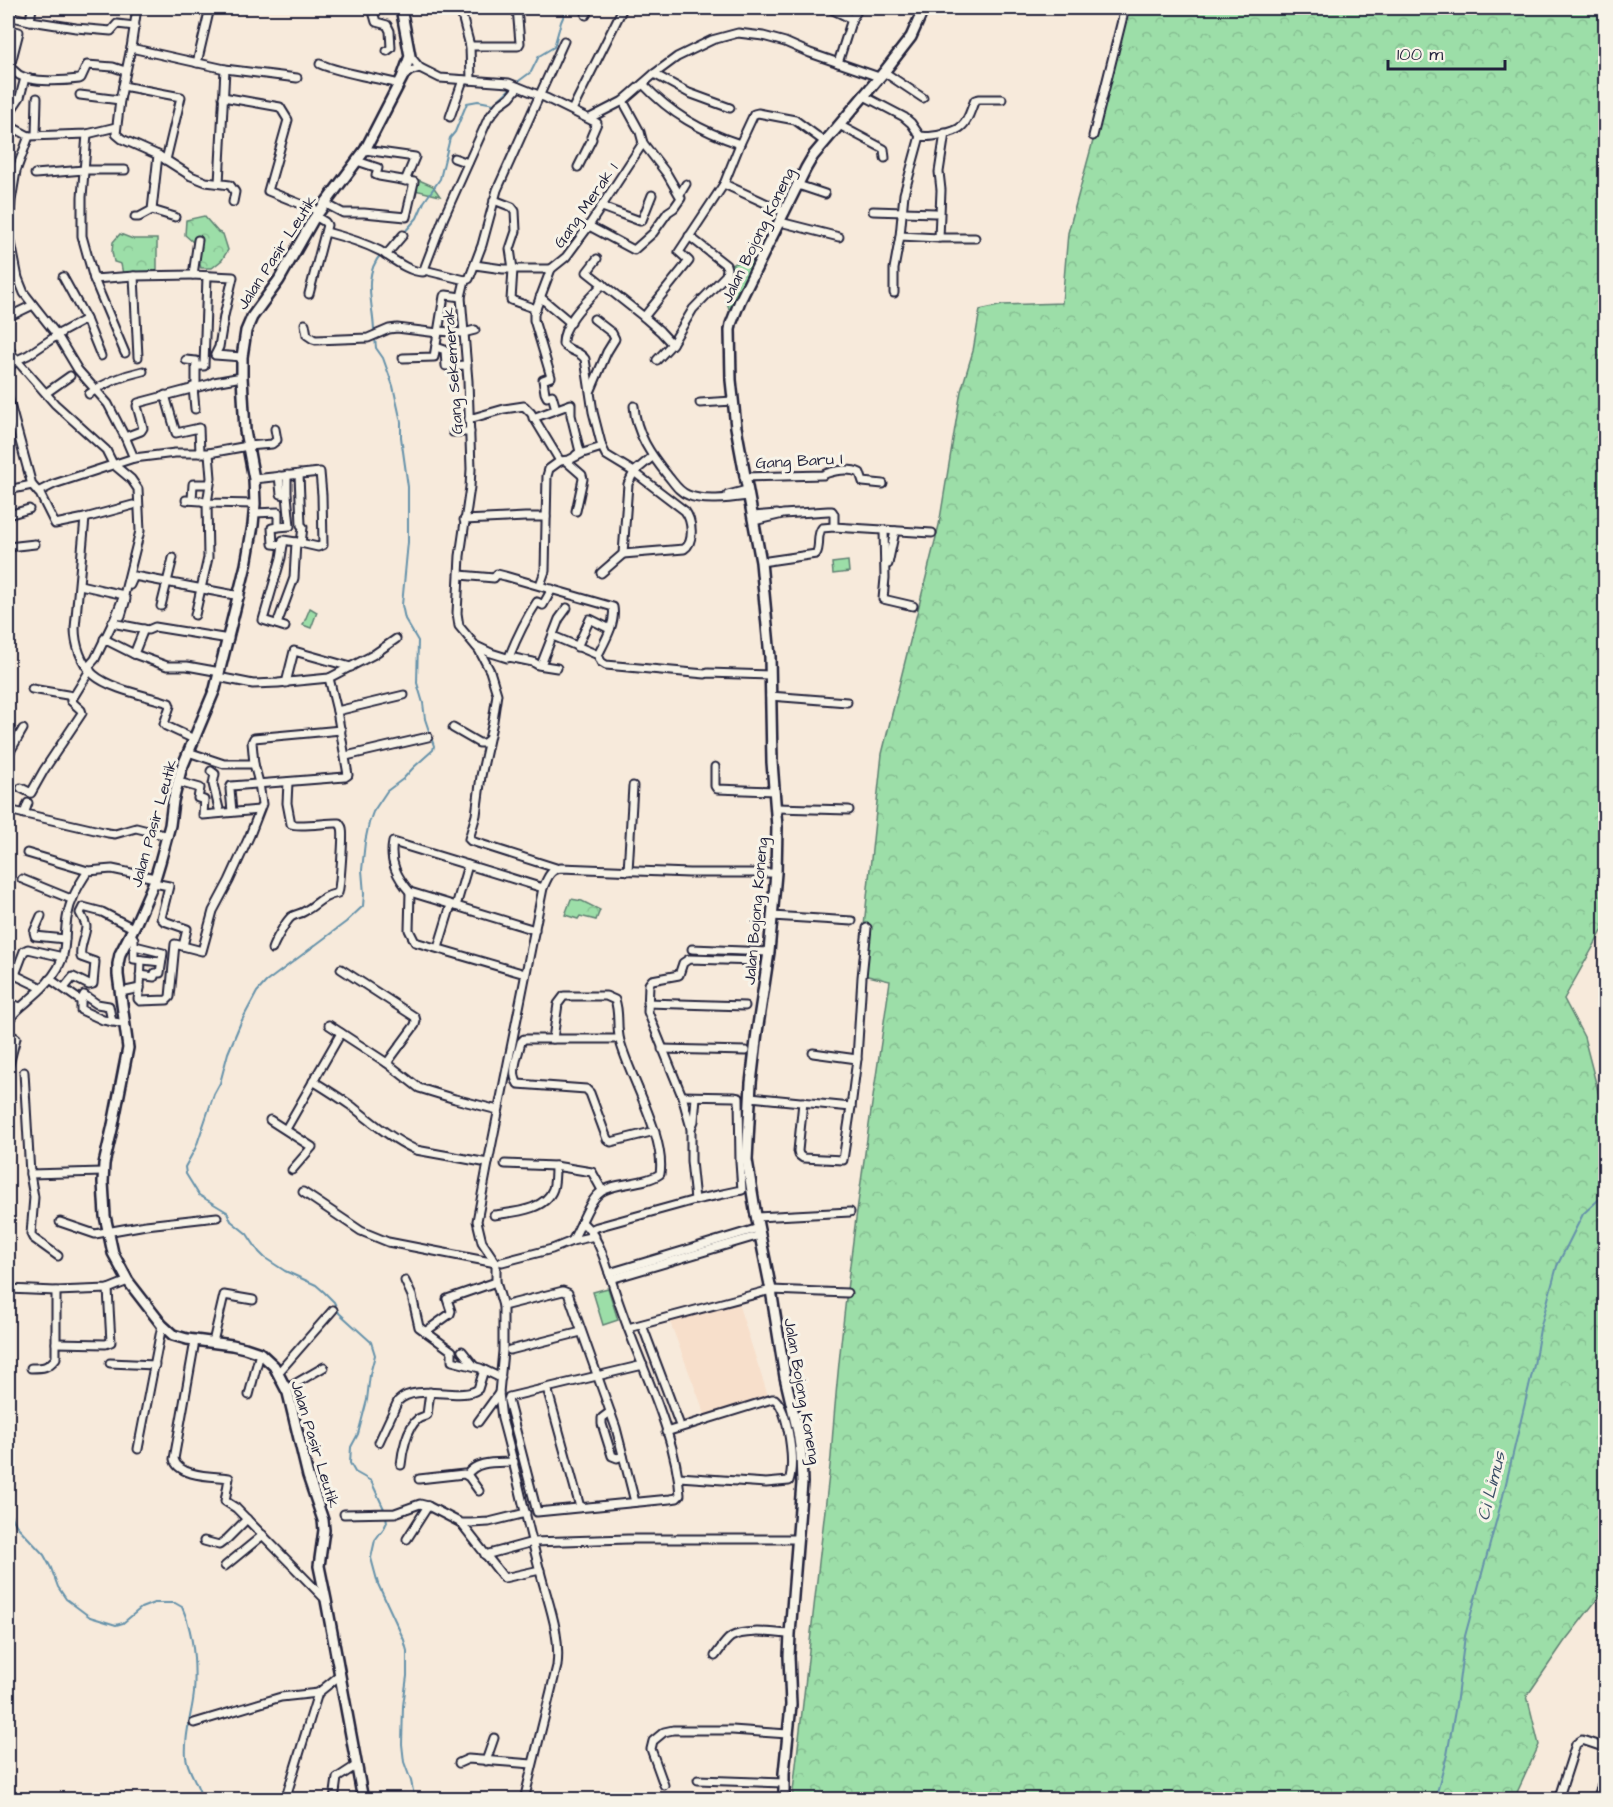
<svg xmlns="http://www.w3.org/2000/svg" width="1613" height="1807" font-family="'Architects Daughter',sans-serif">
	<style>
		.built { fill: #f7dfcb }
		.green { fill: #9cdea8; stroke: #5f8072; stroke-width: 1.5 }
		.forest { fill: url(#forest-crowns); stroke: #5f8072; stroke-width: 1.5 }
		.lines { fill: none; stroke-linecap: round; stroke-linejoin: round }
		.stream { stroke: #6692aa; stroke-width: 2 }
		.minor-casing { stroke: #22223b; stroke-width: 11 }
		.tertiary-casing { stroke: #22223b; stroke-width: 14 }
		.minor { stroke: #f7f3e8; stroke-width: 7 }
		.tertiary { stroke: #f7f3e8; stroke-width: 9 }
		.labels { text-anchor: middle; stroke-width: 6; stroke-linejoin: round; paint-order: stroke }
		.street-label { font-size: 16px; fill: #22223b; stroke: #f7f3e8 }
		.water-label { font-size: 18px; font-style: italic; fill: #3e5169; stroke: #f7f3e8 }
	</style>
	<defs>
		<pattern id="forest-crowns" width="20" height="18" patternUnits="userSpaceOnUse" patternTransform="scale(1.5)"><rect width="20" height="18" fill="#9cdea8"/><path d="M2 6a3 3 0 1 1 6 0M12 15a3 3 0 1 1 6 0" fill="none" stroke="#86be92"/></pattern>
	</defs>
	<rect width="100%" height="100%" fill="#f7eadb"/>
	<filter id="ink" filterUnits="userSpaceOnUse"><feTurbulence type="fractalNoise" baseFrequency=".0167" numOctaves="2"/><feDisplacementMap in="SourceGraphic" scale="12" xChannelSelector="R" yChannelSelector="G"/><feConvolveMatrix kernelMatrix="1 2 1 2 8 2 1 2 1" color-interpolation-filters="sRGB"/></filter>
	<g filter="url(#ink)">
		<polygon class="built" points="738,1303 768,1396 706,1417 670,1322"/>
		<g class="green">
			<path d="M742 261 757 262 731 315C723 293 725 287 730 265Z"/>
			<polygon points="848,561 849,572 833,574 832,563"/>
			<polygon points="310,608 317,612 311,628 303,625"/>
			<polygon points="608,1288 618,1320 603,1325 593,1292"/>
		</g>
		<g class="forest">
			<path d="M1129 8H1605L1606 924 1564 999 1584 1037 1605 1118 1606 1588 1564 1642 1527 1696 1539 1745 1514 1799 792 1800 831 1457C842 1297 867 1139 890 981L859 974 882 754 939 525 961 391 973 351 980 310 1003 305 1062 303 1068 233Z"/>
			<polygon points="419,180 433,186 440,196 415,190"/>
			<polygon points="204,216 218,232 223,234 228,250 222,260 212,268 201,268 198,257 201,249 185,235 186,220"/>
			<polygon points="120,234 133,239 157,239 157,274 123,274 121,264 114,262 112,252 113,242"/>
			<polygon points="571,899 582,901 600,910 596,920 580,916 578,919 565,915"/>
		</g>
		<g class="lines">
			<g class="stream">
				<polyline points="516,83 531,72 539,56 554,47 561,22 567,8"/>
				<polyline points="403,234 417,218 424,202 440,179 450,138 455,132 467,103 478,101 494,104 512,87"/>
				<path d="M374 332C374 306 361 277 381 254"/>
				<polyline points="375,338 376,348 383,358 393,386 401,422 401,437 408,487 408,542 402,605 405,619 418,641 417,683 423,703 425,719 434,746 433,750 414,767 403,779 387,791 373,812 369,823 365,842 362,870 364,894 363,906 346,922 266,982 257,992 241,1022 228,1053 220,1083 214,1094 196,1147 185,1167 186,1174 199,1195 227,1212 231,1221 247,1234 259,1252 265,1258 285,1271 316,1285 324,1292 334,1302 339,1313 371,1342 375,1355 370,1374 367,1400 358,1434 351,1447 350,1463 355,1472 371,1481 385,1511"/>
				<path d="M8 1508 16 1525 44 1555 51 1568 58 1587 66 1599 90 1617 116 1625 123 1623 141 1608 154 1603H175L182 1607C194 1634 196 1663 194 1693 192 1714 184 1734 186 1757 188 1772 199 1784 202 1800"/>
				<polyline points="386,1516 387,1522 384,1528 375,1540 371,1558 378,1584 404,1640 407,1651 407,1676 403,1706 402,1744 404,1762 411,1781 415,1800"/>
				<polyline points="1435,1800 1447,1755 1456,1705 1465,1636 1503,1496 1534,1365 1540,1329 1557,1266 1583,1214 1606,1193"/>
			</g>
			<g class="minor-casing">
				<g id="minor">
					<polyline points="137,8 131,48 120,100 116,134 122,139 158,155 191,176 206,182 230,185 235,192 233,202"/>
					<polyline points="372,8 376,22 387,25 390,31 391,48 387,51"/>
					<polyline points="460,8 470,46 471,80"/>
					<polyline points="829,8 852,19"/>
					<polyline points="586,15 590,8"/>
					<polyline points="8,16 30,21 32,8"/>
					<polyline points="31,21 76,28 111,31 117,24 135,26"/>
					<polyline points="8,29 19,32 10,67"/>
					<polyline points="470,46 518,46 520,43 517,8"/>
					<polyline points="131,48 225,69 219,183"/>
					<polyline points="410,56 420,68 440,78 509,83 546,98 597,123 591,137 592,139 578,167"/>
					<polyline points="197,63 209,12"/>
					<polyline points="838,63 852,19 859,8"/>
					<path d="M320 64C344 74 372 77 399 84"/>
					<path d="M8 65C11 68 15 72 19 75 32 83 64 81 79 79L81 78 87 65 113 67 125 71"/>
					<polyline points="225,69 297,78"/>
					<polyline points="884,72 923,98"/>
					<polyline points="654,74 689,93 730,108"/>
					<polyline points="402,78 410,71 420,68"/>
					<path d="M643 84C671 114 701 131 740 144"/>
					<polyline points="123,86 181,97 166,160"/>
					<polyline points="80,95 120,100"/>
					<polyline points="864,96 904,117 911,123 920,136"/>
					<polyline points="223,97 280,107 288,120 268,191 318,211"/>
					<polyline points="572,110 623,8"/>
					<polyline points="8,115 20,97 25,78"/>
					<polyline points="450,117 463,80"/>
					<polyline points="590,118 623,101 654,74 677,57 712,40 738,33 763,36 785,42 810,53 879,77"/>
					<polyline points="8,125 29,136 87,134 116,127"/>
					<polyline points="839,125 884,149 885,158"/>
					<polyline points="945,133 939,172 941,190 939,238 975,238"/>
					<polyline points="87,134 82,197 82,236 94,279 134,276 193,275"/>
					<polyline points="36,135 37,98"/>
					<polyline points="29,136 16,171 11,201 9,232 18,278 24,293 57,335 78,370 108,404 125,437 134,458"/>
					<polyline points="1093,136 1125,8"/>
					<polyline points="365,150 415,157 405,181"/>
					<polyline points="454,158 468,163"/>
					<polyline points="35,174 84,170 125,170"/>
					<polyline points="724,184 785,212"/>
					<polyline points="798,185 825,194"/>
					<polyline points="680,194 686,184"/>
					<polyline points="494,200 512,207 515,211 516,231 510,249 513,269 511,300 536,309"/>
					<polyline points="324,203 343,213 364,213 406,217 414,182 379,176 376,175 378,168 357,161"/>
					<polyline points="602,207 640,221 642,220 652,195"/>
					<polyline points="152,210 175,217"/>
					<polyline points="873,211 935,213"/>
					<polyline points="135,217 139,217 152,210 158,155"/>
					<polyline points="780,222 839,237"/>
					<polyline points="589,226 634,250 653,233 668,212 674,208 681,198 667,174 643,143 640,132 623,101"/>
					<path d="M326 232C345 237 362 242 380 251 392 258 408 272 423 272L444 217 488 119 499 105 510 97 518 87"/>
					<path d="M900 236 904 194 920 136C930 138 955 133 962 126 969 120 971 108 975 100L979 99H1002"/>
					<polyline points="198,240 193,275 233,277 224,316 219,347 215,355 242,357"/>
					<polyline points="386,255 403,235"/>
					<polyline points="597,259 587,272 644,317"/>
					<polyline points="475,265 503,269 551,269"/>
					<polyline points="424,270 465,280"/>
					<polyline points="134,276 138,357"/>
					<polyline points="63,277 86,319"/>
					<polyline points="94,279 125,353"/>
					<path d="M603 284C589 299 562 323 563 344 569 352 579 350 585 359L593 412 602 447 606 455 634 472 685 511C692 520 695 542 684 549L623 554"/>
					<polyline points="894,293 894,269 900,236 939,238"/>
					<polyline points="309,294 327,225 325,222 315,216"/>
					<polyline points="540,297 571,323"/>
					<polyline points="8,317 33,305"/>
					<polyline points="305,324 307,335 313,339 316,340 368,338 389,329 397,328 438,333"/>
					<polyline points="439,331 463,333 475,330"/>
					<polyline points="672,344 660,331 644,317 689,261 679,252 724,184 740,144 754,114 758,113 795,120 825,142"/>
					<polyline points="8,346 13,356 55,404 106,450 113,464 131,479 138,489 140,531 124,595 115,618 95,659 88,667"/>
					<polyline points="436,347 445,350 446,366 467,365"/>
					<polyline points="403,358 434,357 444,296 446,295 461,297"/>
					<polyline points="186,360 196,361 196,387"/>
					<polyline points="657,360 672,344 693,309 726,275 727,269 726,265 689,236"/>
					<polyline points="196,366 204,366 207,276"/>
					<polyline points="8,368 17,360 28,355 62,332 86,319 101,356"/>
					<polyline points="193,387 195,409"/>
					<polyline points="591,390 607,352 615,339 612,333 594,319"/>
					<polyline points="46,393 70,376"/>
					<path d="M89 394C104 383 125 375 143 371"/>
					<polyline points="165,395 176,433 199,428 200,453"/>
					<polyline points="8,397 32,485 40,494 55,524 85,518 133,505"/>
					<polyline points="700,403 733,401"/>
					<path d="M634 406C636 434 651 455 668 476 674 483 679 492 688 495 703 502 732 498 748 496"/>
					<polyline points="556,409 552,395 547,397 545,393 543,380 551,377 534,320 534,314 551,269 566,257 586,230 643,143"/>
					<polyline points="533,418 571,404 571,415 580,452 576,455"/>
					<polyline points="469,419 504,409 524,406 531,413 560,461"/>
					<polyline points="453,432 470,432"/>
					<polyline points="125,437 141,431 143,428 137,406 138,403 210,384 214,382 242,377"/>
					<polyline points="566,461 582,475 583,479 576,511"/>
					<polyline points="299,474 301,525 303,527 301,543"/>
					<polyline points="279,476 281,494 287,495"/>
					<path d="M744 477 823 475C833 470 850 468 860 473L863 482 883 484"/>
					<polyline points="254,479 320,472 322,495 323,545 318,547 296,542"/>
					<polyline points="8,490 32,485"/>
					<polyline points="38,492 54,484 134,458 175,453 209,453 248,446 272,444 277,440 275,429"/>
					<polyline points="728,495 747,490"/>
					<polyline points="186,500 201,501 207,503 255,504"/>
					<polyline points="192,500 193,484 209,484"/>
					<polyline points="254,513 278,512 278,527 272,528 273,544 283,545 283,540 296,542 294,578 277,624"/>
					<polyline points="8,515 29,509"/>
					<polyline points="753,516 777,514"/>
					<path d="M85 518 75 628C75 644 81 664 94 675 110 689 148 696 169 703L170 706 164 724 166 726 194 739"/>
					<polyline points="464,520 525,517 546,517"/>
					<polyline points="754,521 783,514 828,511 832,511 834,514 834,527 932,533"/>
					<polyline points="278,527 290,526 287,495 287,475"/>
					<polyline points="884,530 885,578 883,599 913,606"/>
					<polyline points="283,545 281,558 263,620 285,627"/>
					<polyline points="8,547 35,544"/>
					<path d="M761 562 816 554C821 546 816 535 822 528L834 527"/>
					<polyline points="888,564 895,531"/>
					<polyline points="601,573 623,554 628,484 634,472 652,457"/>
					<path d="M460 575 494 578 497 574 505 576 613 607C616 623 605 641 598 655"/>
					<polyline points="80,585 124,595"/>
					<polyline points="130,585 134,576 240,596"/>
					<polyline points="540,585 545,571 547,476 549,469 560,461 569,460 583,453 602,447"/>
					<polyline points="161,606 173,558"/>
					<polyline points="195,615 208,558 207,503 211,478 209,453"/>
					<polyline points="121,616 126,599"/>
					<polyline points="112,623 148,630 155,627 229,639"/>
					<polyline points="144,629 134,654 167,666 187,666 220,672"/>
					<polyline points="553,636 598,655 601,662 606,665 705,674 708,673 770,675"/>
					<polyline points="104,639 134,654"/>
					<polyline points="476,646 491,653 507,658 509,657 533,662 538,665 557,668"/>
					<polyline points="577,647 590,619 610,629"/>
					<path d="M509 657C517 637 525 620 537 602L543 605 552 589"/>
					<polyline points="541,665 559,619 567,608"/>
					<polyline points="218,677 253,684 278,683 329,678 373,655 396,639"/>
					<polyline points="286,683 294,651 351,667"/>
					<polyline points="32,689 73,696"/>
					<polyline points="770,696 847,702"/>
					<polyline points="337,711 404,695"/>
					<polyline points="453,728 479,743 484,743 488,740"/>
					<polyline points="188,752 224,764 254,764"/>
					<polyline points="8,755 23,729"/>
					<polyline points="346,756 428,737"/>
					<polyline points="715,767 715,786 717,789 774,791"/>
					<polyline points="211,771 215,774 213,784 220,813"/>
					<polyline points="178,782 200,788 198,798 204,800 203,815 259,810"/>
					<polyline points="21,788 31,793 44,770 82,713 81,710 71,701 90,670"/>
					<polyline points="776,808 849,810"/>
					<polyline points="8,810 108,833 115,834 136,828 168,836"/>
					<polyline points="232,812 230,789 231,786 345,777 348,775 337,711 329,678"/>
					<polyline points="24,814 28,803"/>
					<polyline points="27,853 88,871 112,869 155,878"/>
					<polyline points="556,868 471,841 469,839 476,815 481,776 493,721 497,694 490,671 479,650 459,626 457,613 460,556 470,487 471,469 468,381 461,297 465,280 469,279 471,274 482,245 497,190 564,41"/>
					<polyline points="628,871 633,786"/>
					<polyline points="22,879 71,899"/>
					<polyline points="154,883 169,886 161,918 164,921 187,929 183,946"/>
					<polyline points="410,892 409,930 415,942 525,974"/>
					<polyline points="456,906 468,865"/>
					<polyline points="41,916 34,932 35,936 65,939"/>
					<polyline points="772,916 852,921"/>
					<path d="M535 930 410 892C397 877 389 862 393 842L543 888"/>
					<polyline points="130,933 134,939 134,959 161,962"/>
					<polyline points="135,946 163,953 160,973 155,973 154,977 140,975"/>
					<polyline points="438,948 451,905"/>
					<path d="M272 949C274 943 286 921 291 917 295 914 301 914 305 911 319 903 320 897 338 893 340 888 344 833 342 828 342 826 340 825 339 823H336C325 823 298 827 291 824L287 803 288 782"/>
					<polyline points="692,949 769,952"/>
					<polyline points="341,969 415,1017 416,1021 415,1025 387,1063"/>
					<polyline points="50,979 81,1001 81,1010 103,1020 125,1024"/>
					<polyline points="42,988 17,976 16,972 24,951 28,949 63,957"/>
					<path d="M64 988 73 977 89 985 93 984 95 962 81 957C79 946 85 938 86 927 86 923 82 917 80 913L83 907 102 912 133 928"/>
					<polyline points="140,988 141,960"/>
					<polyline points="121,992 140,988 138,999 140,1001 167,1000 170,997 175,944 202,951 213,911 229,881 250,835 262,804 259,783 254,764 252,742 254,738 341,730"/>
					<polyline points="81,1001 84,995 97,1004 109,1006 112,1022"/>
					<polyline points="8,1002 20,1007"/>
					<polyline points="647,1003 745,1006"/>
					<path d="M8 1022C13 1012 22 1007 30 999 41 990 51 980 58 968 67 952 64 935 67 918 70 900 78 886 88 871"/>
					<polyline points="329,1025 387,1063 419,1088 455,1099 498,1110"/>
					<polyline points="8,1034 16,1038 8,1069 8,1095"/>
					<path d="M553 1039 558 1004 564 996H606L615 1000C620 1013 616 1027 620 1041 630 1078 666 1137 660 1174 644 1185 614 1182 601 1192 588 1201 581 1227 572 1241"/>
					<path d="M619 1039H524L521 1042C518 1055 510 1073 518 1084L586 1089 590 1093 607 1139 611 1142 655 1131"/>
					<polyline points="662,1049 746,1051"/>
					<polyline points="813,1053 857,1059"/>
					<polyline points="24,1072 30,1174 103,1172"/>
					<path d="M313 1081C326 1089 340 1098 353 1107 373 1123 392 1139 416 1150L488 1163"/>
					<polyline points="750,1097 851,1107 857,1059 862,977 867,928"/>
					<polyline points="803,1102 798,1151 799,1155 803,1158 843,1160 851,1107"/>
					<polyline points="270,1120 312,1147 292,1170"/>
					<polyline points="691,1128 694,1121 696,1097"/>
					<polyline points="286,1129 341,1033"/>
					<polyline points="505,1164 555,1166"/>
					<polyline points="30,1174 34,1197 31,1234 33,1238 58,1256"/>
					<polyline points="303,1192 361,1231 388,1242 496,1263"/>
					<polyline points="695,1200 691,1161 691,1128 682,1096 648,1012 649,984 652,980 679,975 683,963 689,959 757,961"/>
					<path d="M494 1215C513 1212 545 1211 553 1189 555 1182 555 1173 555 1166L592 1172 602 1190"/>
					<polyline points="757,1217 850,1212"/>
					<polyline points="60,1222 95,1234 146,1225 217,1217"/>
					<path d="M582 1222C599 1238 604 1258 611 1279 616 1296 622 1312 628 1328 647 1379 677 1441 680 1495L677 1498 670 1499 537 1512 508 1400 509 1397 643 1365"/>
					<polyline points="590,1230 597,1227 695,1200 742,1190 740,1162 739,1098 734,1097 682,1096"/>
					<polyline points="502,1262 552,1249 572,1241 595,1236"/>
					<polyline points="609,1273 759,1228"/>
					<polyline points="611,1279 760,1235"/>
					<polyline points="405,1281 412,1296 419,1327 452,1351 452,1361 480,1368 501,1378"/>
					<polyline points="8,1289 56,1291 108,1289 128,1281"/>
					<polyline points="503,1306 563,1291 568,1293 616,1428 635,1502"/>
					<polyline points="642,1325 679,1423"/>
					<polyline points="628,1328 771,1290 847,1293"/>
					<polyline points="425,1332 450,1314 451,1311 447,1299 496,1282"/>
					<path d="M195 1341 174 1459C178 1477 214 1476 229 1478L225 1501 236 1508 326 1600"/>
					<polyline points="213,1342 224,1295 253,1300"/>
					<polyline points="56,1343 106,1344 111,1342 108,1289"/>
					<polyline points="510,1350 581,1332"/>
					<polyline points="462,1351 474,1366"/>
					<polyline points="110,1363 155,1365"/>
					<path d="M31 1368C43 1368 48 1368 56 1358V1291"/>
					<polyline points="278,1373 333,1310"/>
					<polyline points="547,1388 580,1507"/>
					<polyline points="286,1389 324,1367"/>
					<polyline points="249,1395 260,1353"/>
					<polyline points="610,1412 602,1418 602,1424 612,1456 617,1458 623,1456"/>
					<polyline points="478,1422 499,1393"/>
					<path d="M666 1432 772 1399H775C789 1412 795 1464 789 1481L766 1483 679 1477"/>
					<path d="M379 1442 398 1401C416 1382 462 1402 478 1389L484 1370"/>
					<polyline points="138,1449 162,1325"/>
					<path d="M401 1465C402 1453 407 1427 418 1419 421 1417 424 1417 427 1415L430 1392"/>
					<path d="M467 1475C476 1460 497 1463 514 1462"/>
					<polyline points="419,1479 464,1474 469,1477 479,1491"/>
					<polyline points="344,1514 395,1513 420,1504 428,1506 461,1523 471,1523 489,1522 526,1513"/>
					<polyline points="461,1523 504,1578 540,1570"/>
					<polyline points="407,1539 428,1506"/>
					<polyline points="204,1541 219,1545 227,1539 247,1519"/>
					<polyline points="485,1555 533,1542 628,1539 797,1539"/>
					<polyline points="225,1566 263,1535"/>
					<path d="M715 1656C720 1650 724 1642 731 1637 744 1629 774 1633 790 1634"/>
					<polyline points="194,1723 281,1697 318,1693"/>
					<polyline points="486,1761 494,1738"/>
					<polyline points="459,1763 468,1759 532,1764"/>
					<polyline points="698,1780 784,1783"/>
					<polyline points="664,1785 651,1749 653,1741 664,1732 673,1730 732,1730 788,1734"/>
					<polyline points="285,1800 318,1693 339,1676"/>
					<polyline points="334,1800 337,1778 357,1765"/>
					<path d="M524 1800 557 1666C561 1633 548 1603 540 1571 526 1521 516 1469 502 1419L499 1393 503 1351V1306L496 1282V1263L482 1242 477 1221 488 1163 543 888C547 879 550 869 561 868L689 873H776"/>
					<polyline points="1558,1800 1576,1744 1582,1740 1606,1748"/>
					<polyline points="1597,1800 1606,1772"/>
				</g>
			</g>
			<g class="tertiary-casing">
				<g id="tertiary">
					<polyline points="363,1800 326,1600 319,1566 324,1530 323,1520 308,1476 288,1393 274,1366 260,1353 245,1348 232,1345 187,1339 173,1335 162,1325 128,1281 113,1253 105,1216 103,1182 104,1164 113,1125 128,1048 118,975 118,964 120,954 136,923 154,882 160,862 170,825 173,801 181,770 215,689 246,565 253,525 255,504 254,479 245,431 242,377 242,357 246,331 252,317 279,280 313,220 365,150 402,78 410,56 401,8"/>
					<polyline points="784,1800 784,1773 791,1705 789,1656 790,1634 802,1483 801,1453 798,1432 785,1377 771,1290 755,1210 747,1160 751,1083 757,1032 769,952 776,873 777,827 772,762 770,657 761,562 736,427 731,380 730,330 731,324 740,301 806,168 813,156 884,72 911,37 924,8"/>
				</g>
			</g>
			<use href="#minor" class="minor"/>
			<use href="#tertiary" class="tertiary"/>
		</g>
	</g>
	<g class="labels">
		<g class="street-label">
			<text transform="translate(585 205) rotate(-55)" y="6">Gang Merak 1</text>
			<text transform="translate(757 235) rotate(-64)" y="6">Jalan Bojong Koneng</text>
			<text transform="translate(276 252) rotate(-57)" y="6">Jalan Pasir Leutik</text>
			<text transform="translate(452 371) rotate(-94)" y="6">Gang Sekemerak</text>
			<text transform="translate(799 460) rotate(-3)" y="6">Gang Baru I</text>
			<text transform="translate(153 823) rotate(-74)" y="6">Jalan Pasir Leutik</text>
			<text transform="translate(755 911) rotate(-85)" y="6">Jalan Bojong Koneng</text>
			<text transform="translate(803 1391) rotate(80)" y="6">Jalan Bojong Koneng</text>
			<text transform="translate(316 1444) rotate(73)" y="6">Jalan Pasir Leutik</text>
		</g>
		<g class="water-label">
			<text transform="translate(1491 1486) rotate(-76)" y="6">Ci Limus</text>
		</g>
	</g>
	<rect width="1613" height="1807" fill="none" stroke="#f7f3e8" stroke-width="30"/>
	<rect x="15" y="15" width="1583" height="1777" fill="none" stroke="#22223b" stroke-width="2" filter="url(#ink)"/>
	<path d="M1388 60v9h117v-9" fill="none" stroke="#22223b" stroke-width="3"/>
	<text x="1397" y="60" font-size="18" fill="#22223b" stroke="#f7f3e8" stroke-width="4.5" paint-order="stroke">100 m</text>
</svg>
